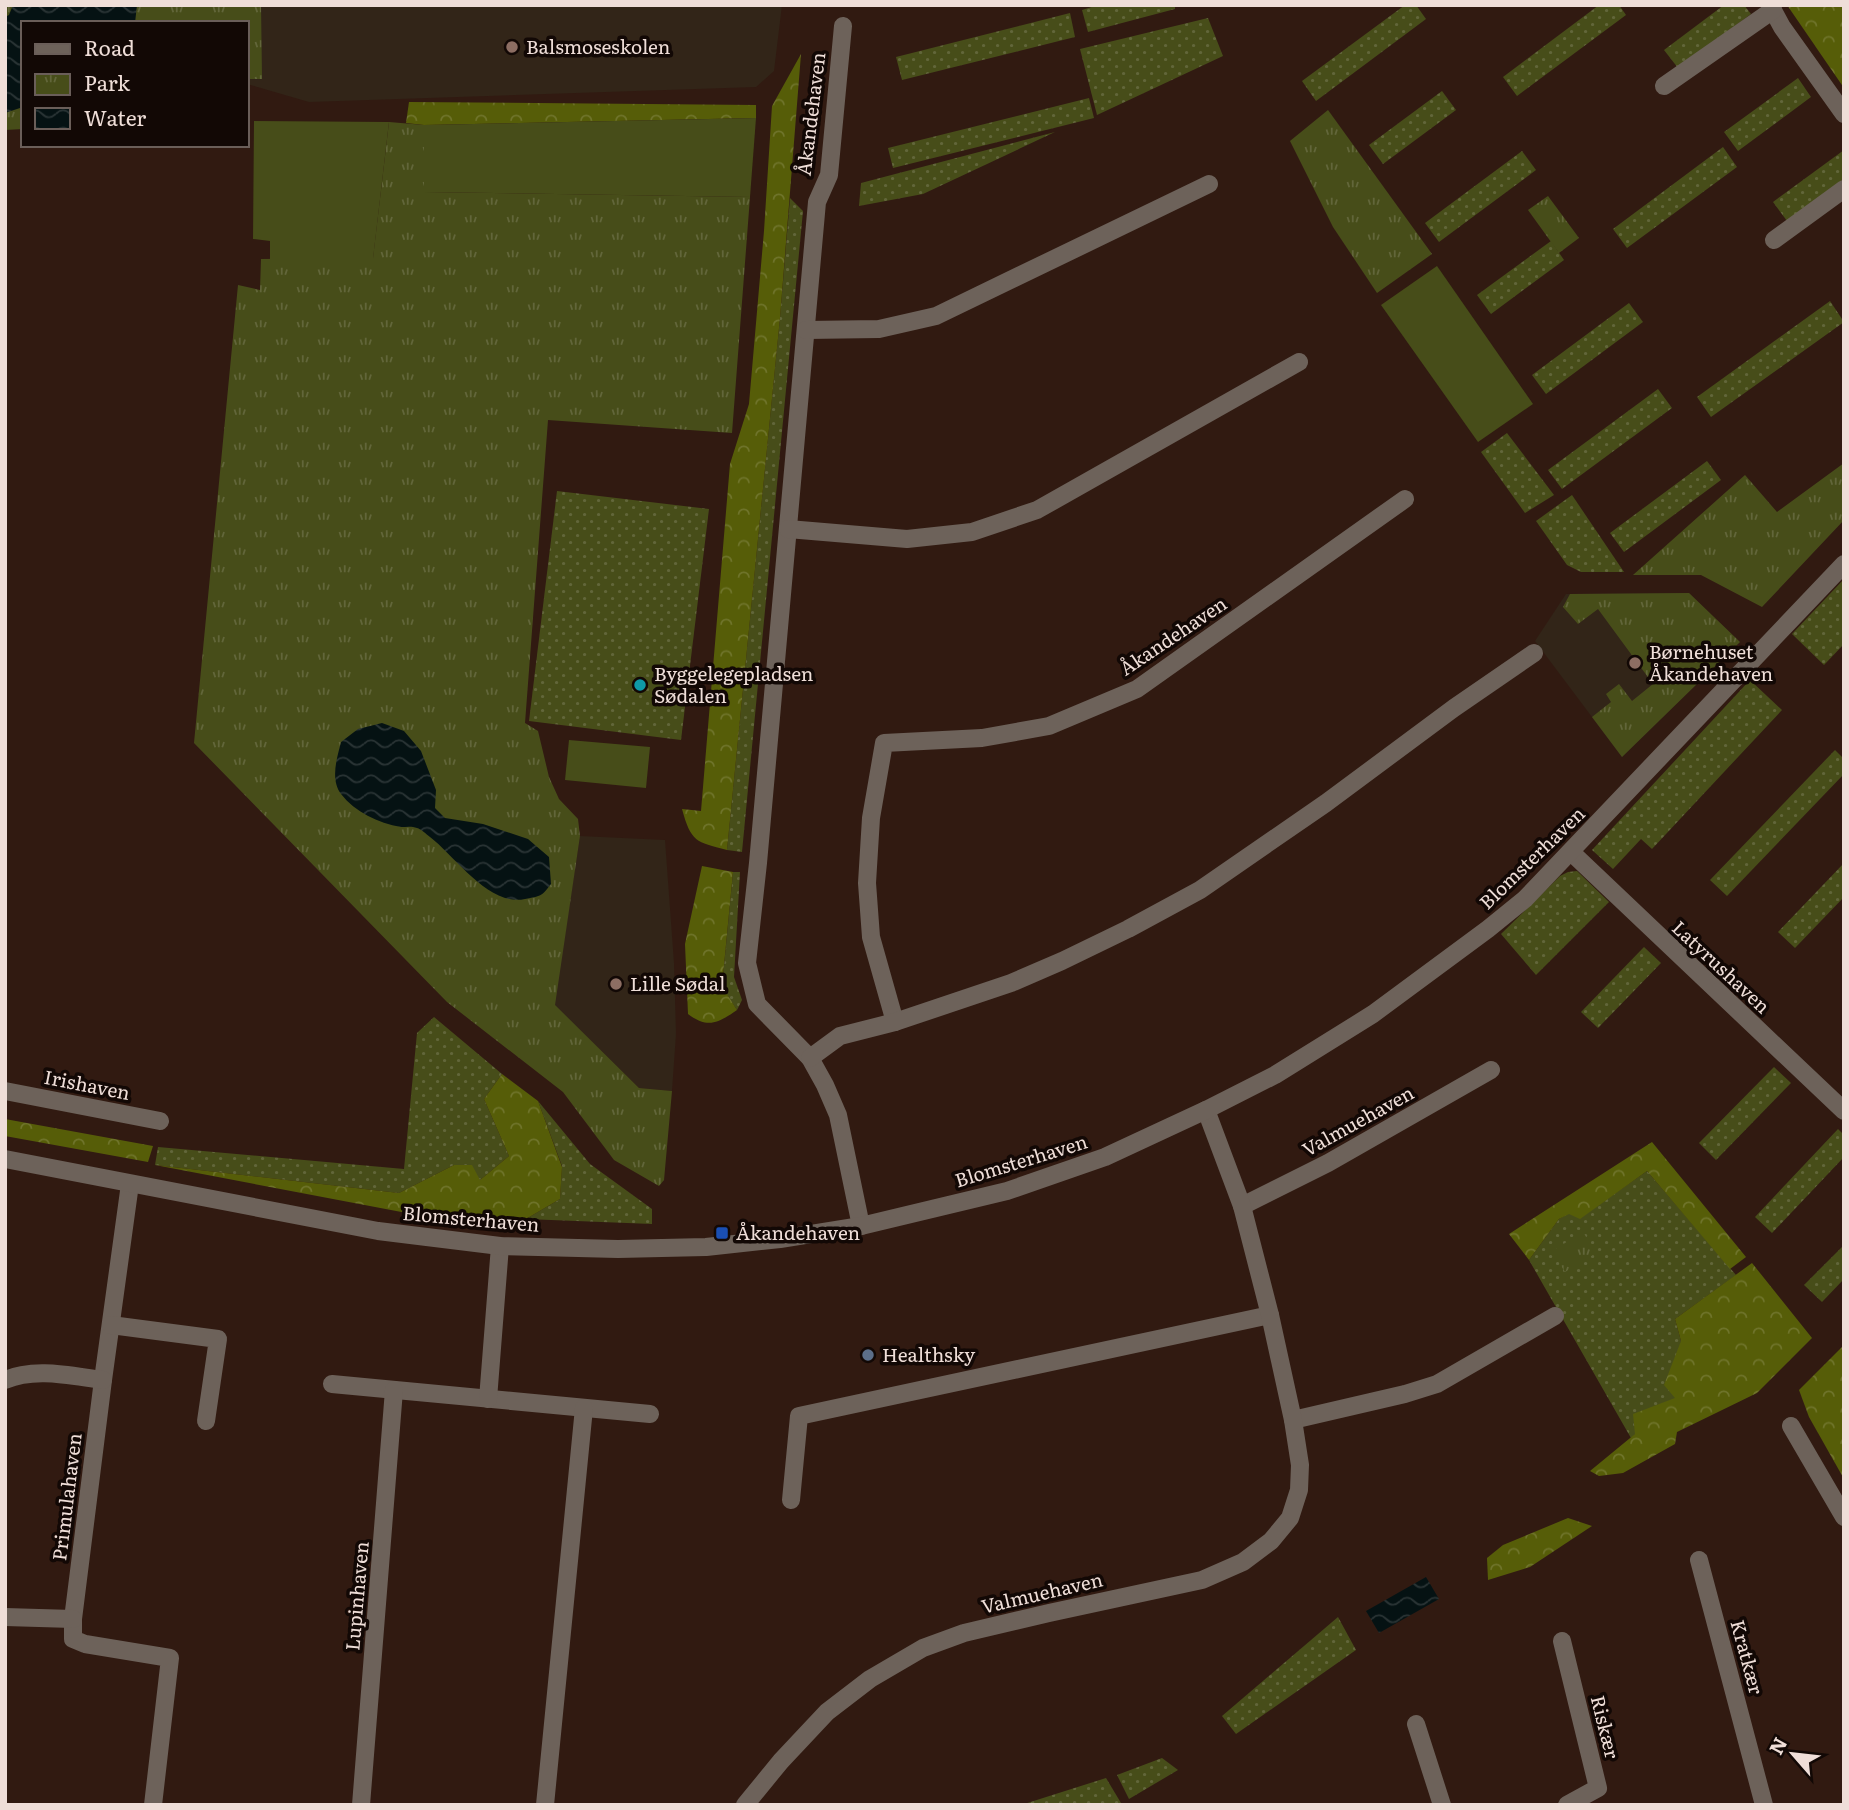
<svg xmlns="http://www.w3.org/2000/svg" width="1849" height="1810" font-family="Literata,serif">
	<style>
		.education { fill: #322518 }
		.grass { fill: url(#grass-dots) }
		.forest { fill: url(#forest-crowns) }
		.park { fill: url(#park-tufts) }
		.pitch { fill: #474d19 }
		.water { fill: url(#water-waves) }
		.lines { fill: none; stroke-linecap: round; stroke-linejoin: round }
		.minor { stroke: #6d625a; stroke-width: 18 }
		.tertiary { stroke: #6d625a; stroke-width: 18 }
		.education-dot { fill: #8d6e63; stroke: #120805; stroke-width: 2.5 }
		.culture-dot { fill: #0f9aa8; stroke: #120805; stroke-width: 2.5 }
		.transit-dot { fill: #1a4fb4; stroke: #120805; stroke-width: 2.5 }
		.service-dot { fill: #5c6f8a; stroke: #120805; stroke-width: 2.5 }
		.labels { text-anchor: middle; stroke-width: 7; stroke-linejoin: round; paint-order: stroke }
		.poi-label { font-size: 19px; fill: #efded8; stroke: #120805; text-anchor: start }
		.street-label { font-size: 19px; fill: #efded8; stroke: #120805 }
	</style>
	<defs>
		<pattern id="grass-dots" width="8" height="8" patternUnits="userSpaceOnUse" patternTransform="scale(1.75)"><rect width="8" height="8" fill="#474d19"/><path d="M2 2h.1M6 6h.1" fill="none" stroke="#62663a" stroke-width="1.8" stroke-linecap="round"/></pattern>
		<pattern id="forest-crowns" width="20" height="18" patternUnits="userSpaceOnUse" patternTransform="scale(1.75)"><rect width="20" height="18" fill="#565d08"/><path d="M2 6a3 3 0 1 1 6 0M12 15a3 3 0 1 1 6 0" fill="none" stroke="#6f742b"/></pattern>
		<pattern id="park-tufts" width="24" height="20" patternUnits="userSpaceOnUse" patternTransform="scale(1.75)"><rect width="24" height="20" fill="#474d19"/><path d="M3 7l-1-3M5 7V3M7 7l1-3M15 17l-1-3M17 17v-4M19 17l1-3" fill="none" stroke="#62663a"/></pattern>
		<pattern id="water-waves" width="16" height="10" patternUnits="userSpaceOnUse" patternTransform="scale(1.75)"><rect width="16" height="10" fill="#051213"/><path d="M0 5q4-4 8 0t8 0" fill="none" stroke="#2a3435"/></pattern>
	</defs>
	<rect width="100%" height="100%" fill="#311a11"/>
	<g class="education">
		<polygon points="196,5 782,5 774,71 756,87 309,102 247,84 247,23"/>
		<polygon points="1689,593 1740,642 1622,757 1535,641 1566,594"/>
		<polygon points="580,836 665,840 674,963 676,1034 672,1091 639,1088 554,1005"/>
	</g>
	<g class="grass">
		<polygon points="1098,5 1175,5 1175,9 1088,32 1082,10"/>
		<polygon points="1405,5 1416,5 1426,19 1316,101 1302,81"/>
		<polygon points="1599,5 1619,5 1626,15 1517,96 1503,77"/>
		<polygon points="1724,5 1744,5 1751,14 1678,68 1664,50"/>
		<polygon points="1070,13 1075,37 902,80 896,57"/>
		<polygon points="1208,18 1223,56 1097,115 1080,49"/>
		<polygon points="1798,78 1811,97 1738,151 1724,132"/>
		<polygon points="1442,91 1456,110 1383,164 1369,145"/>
		<polygon points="1089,98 1094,118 893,168 888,148"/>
		<polygon points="1055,132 923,194 859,206 861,183"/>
		<polygon points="1723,147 1737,167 1627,248 1613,229"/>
		<polygon points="1844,150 1844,179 1787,221 1773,202"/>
		<polygon points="1522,151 1536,170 1439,242 1425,223"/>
		<polygon points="790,198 803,211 742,852 727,850 780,318"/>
		<polygon points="1551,241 1564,260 1491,314 1477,295"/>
		<polygon points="1830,301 1844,322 1711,417 1697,397"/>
		<polygon points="1629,303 1643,322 1546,394 1532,375"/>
		<polygon points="1658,389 1672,408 1562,489 1548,470"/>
		<polygon points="1507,433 1554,495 1525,513 1481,452"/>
		<polygon points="1707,461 1721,480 1624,552 1610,533"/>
		<polygon points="557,491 709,509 681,740 529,721"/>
		<polygon points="1572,495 1624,572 1581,572 1567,565 1536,521"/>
		<polygon points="1844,579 1844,644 1824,665 1792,634"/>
		<polygon points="1750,680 1782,710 1652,849 1641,839 1613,869 1592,850"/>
		<polygon points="1835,750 1844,759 1844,774 1727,896 1710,880"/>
		<polygon points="1844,863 1844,897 1795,948 1778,932"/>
		<polygon points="1577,871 1609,902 1536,975 1501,934 1560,876 1568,872"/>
		<polygon points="733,872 740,872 734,977 742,1000 737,1010 722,987"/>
		<polygon points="1644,947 1661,963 1598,1028 1581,1012"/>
		<polygon points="434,1017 502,1074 484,1099 509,1156 480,1180 454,1165 399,1193 155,1165 158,1147 404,1169 417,1033"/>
		<polygon points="1774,1067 1791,1083 1716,1160 1699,1143"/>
		<polygon points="538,1101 590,1164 652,1209 652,1224 526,1219 560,1199 562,1166"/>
		<polygon points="1838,1129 1844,1135 1844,1157 1772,1233 1755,1217"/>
		<polygon points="1647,1171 1736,1275 1675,1319 1681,1341 1676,1398 1631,1438 1529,1260 1559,1219 1569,1213 1580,1218"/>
		<polygon points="1844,1245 1844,1279 1822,1302 1804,1285"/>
		<polygon points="1338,1617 1356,1650 1236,1734 1222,1716"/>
		<polygon points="1162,1758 1178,1770 1129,1799 1117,1775"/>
		<polygon points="1106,1778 1121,1803 1118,1805 1021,1805"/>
	</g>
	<g class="forest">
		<polygon points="1787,5 1842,5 1844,7 1844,88"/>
		<path d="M801 54 780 318 727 850C696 842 691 842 682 809L701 811 730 464 749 404 764 231 772 106Z"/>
		<polygon points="409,102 756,105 756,118 424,125 406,123"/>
		<path d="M702 866 733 872 722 986 737 1010C718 1023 708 1029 688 1014L685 944Z"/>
		<polygon points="502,1074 538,1101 562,1167 560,1199 526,1219 476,1219 412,1214 155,1165 399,1193 454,1165 472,1165 480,1180 509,1156 484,1099"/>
		<polygon points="5,1119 153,1146 148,1162 5,1136"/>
		<polygon points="1652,1142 1746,1257 1730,1269 1647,1171 1580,1219 1569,1214 1559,1219 1529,1260 1509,1234"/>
		<polygon points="1752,1263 1812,1338 1757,1393 1677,1432 1675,1444 1623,1473 1599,1476 1590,1471 1635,1434 1633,1414 1675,1398 1664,1385 1681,1341 1675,1319"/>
		<polygon points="1844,1345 1844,1479 1809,1417 1799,1390"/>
		<polygon points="1568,1518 1592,1526 1530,1567 1488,1580 1487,1558 1503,1545"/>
	</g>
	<g class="park">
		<polygon points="5,5 261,5 262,79 247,79 247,23 23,23 23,129 5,130"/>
		<polygon points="1328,110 1432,254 1377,293 1333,227 1290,141"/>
		<polygon points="389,122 424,125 425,192 750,197 732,433 548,420 525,723 538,731 549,777 559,799 578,819 580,836 555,1005 639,1088 672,1091 664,1180 659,1186 614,1160 563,1092 447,1002 194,743 238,285 260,290 261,259 373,258"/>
		<polygon points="1548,196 1579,238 1559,253 1528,210"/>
		<polygon points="1844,463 1844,520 1762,607 1701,575 1633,575 1745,475 1777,512"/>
		<polygon points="1689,593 1740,642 1622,757 1592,717 1611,702 1606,694 1619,684 1632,701 1653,684 1598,609 1578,624 1563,607 1570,594"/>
		<polygon points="1583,1232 1596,1253 1565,1272 1552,1251"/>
	</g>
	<g class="pitch">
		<polygon points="756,118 750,197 424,192 424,125"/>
		<polygon points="254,121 389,122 373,259 270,259 270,241 253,239"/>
		<polygon points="1437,266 1533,404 1478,442 1381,305"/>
		<polygon points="569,740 650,747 646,788 565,780"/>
	</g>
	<g class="water">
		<polygon points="13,5 137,5 135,23 23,23 23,107 5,113 5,17 9,15"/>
		<path d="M382 723 404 731 421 751 436 790 435 808 445 818 483 824 528 839 549 857 551 884C541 897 541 896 525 899 489 907 456 857 430 837 426 834 421 829 417 828 412 826 406 827 401 827 378 823 355 812 341 794 330 779 337 758 341 742L358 729Z"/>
		<polygon points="1426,1577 1439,1599 1379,1633 1366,1611"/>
	</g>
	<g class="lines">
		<g class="minor">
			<polyline points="1770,5 1782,27 1844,114"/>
			<polyline points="843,26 829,175 817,202 758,863 747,963 757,1004 810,1058 825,1085 838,1115 861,1226"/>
			<polyline points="1664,86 1773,10"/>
			<polyline points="1774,240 1844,189"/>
			<polyline points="806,330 879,329 936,316 1209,184"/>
			<polyline points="788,529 907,539 972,532 1037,510 1299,362"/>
			<polyline points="1571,852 1844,1111"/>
			<polyline points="895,1022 871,937 867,883 871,818 884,743 982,738 1049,726 1137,689 1405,499"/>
			<polyline points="810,1058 840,1036 895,1022 1011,983 1062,961 1128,929 1200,890 1326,803 1454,708 1534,653"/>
			<polyline points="5,1091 160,1121"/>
			<polyline points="130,1184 103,1380 73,1619 73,1639 85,1644 170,1658 153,1805"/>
			<polyline points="1242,1206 1328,1163 1491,1070"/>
			<polyline points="111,1325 218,1339 206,1421"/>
			<path d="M5 1380C35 1367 71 1376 103 1380"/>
			<polyline points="332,1384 650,1414"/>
			<polyline points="488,1399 500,1246"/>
			<polyline points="1293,1420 1405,1394 1437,1384 1555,1316"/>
			<polyline points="1791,1426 1844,1517"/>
			<polyline points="791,1500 799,1416 1270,1315"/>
			<polyline points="1699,1560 1764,1805"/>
			<polyline points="5,1617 73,1619"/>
			<polyline points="1562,1641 1598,1788 1567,1805"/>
			<polyline points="1416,1724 1442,1805"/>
			<polyline points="361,1805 394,1390"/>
			<polyline points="545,1805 584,1408"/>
			<polyline points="745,1805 781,1761 827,1712 870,1679 923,1648 964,1633 1049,1613 1202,1580 1243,1562 1271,1541 1290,1518 1299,1490 1300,1465 1293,1420 1270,1315 1242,1206 1206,1110"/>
		</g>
		<polyline class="tertiary" points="5,1159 378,1231 500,1246 618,1249 706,1247 780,1239 861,1226 1007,1191 1105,1157 1206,1110 1275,1075 1373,1014 1488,929 1525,899 1844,564"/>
	</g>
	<g class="education-dot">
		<circle cx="512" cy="47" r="7"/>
		<circle cx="1635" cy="663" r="7"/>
		<circle cx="616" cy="984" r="7"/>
	</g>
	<circle class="culture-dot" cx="640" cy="685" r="7"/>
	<rect class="transit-dot" x="715" y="1226" width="14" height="14" rx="3.5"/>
	<circle class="service-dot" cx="868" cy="1355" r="7"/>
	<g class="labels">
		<g class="poi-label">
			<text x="526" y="54">Balsmoseskolen</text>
			<text x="1649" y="659">Børnehuset<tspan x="1649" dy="22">Åkandehaven</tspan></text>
			<text x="654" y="681">Byggelegepladsen<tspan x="654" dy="22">Sødalen</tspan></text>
			<text x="630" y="991">Lille Sødal</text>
			<text x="736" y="1240">Åkandehaven</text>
			<text x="882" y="1362">Healthsky</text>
		</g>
		<g class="street-label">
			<text transform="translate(811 114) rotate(-83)" y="7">Åkandehaven</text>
			<text transform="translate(1173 636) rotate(-34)" y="7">Åkandehaven</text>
			<text transform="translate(1532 858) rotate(-44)" y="7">Blomsterhaven</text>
			<text transform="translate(1721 967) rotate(43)" y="7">Latyrushaven</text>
			<text transform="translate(87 1085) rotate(11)" y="7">Irishaven</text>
			<text transform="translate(1358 1121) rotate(-29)" y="7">Valmuehaven</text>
			<text transform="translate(1021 1161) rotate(-17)" y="7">Blomsterhaven</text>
			<text transform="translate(471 1219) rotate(5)" y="7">Blomsterhaven</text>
			<text transform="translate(67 1497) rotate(-83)" y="7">Primulahaven</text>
			<text transform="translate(1042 1593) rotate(-13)" y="7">Valmuehaven</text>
			<text transform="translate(357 1596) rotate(-85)" y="7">Lupinhaven</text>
			<text transform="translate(1747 1657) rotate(75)" y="7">Kratkær</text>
			<text transform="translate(1605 1727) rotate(76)" y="7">Riskær</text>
		</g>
	</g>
	<rect width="1849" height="1810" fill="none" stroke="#efded8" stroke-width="14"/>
	<rect x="21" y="21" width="228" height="126" fill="#120805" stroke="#6a5e59" stroke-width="2"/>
	<rect x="35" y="44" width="35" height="10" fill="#6d625a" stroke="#6a5e59" stroke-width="2"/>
	<text x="84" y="56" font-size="21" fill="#efded8">Road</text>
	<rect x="35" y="74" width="35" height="21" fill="url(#park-tufts)" stroke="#6a5e59" stroke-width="2"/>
	<text x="84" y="91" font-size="21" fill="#efded8">Park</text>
	<rect x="35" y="108" width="35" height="21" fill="url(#water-waves)" stroke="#6a5e59" stroke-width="2"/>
	<text x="84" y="126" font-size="21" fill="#efded8">Water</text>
	<g transform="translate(1793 1754) rotate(298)" stroke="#120805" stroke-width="5" paint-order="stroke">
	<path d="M0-5L12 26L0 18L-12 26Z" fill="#efded8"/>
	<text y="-10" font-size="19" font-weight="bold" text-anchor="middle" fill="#efded8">N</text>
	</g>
</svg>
